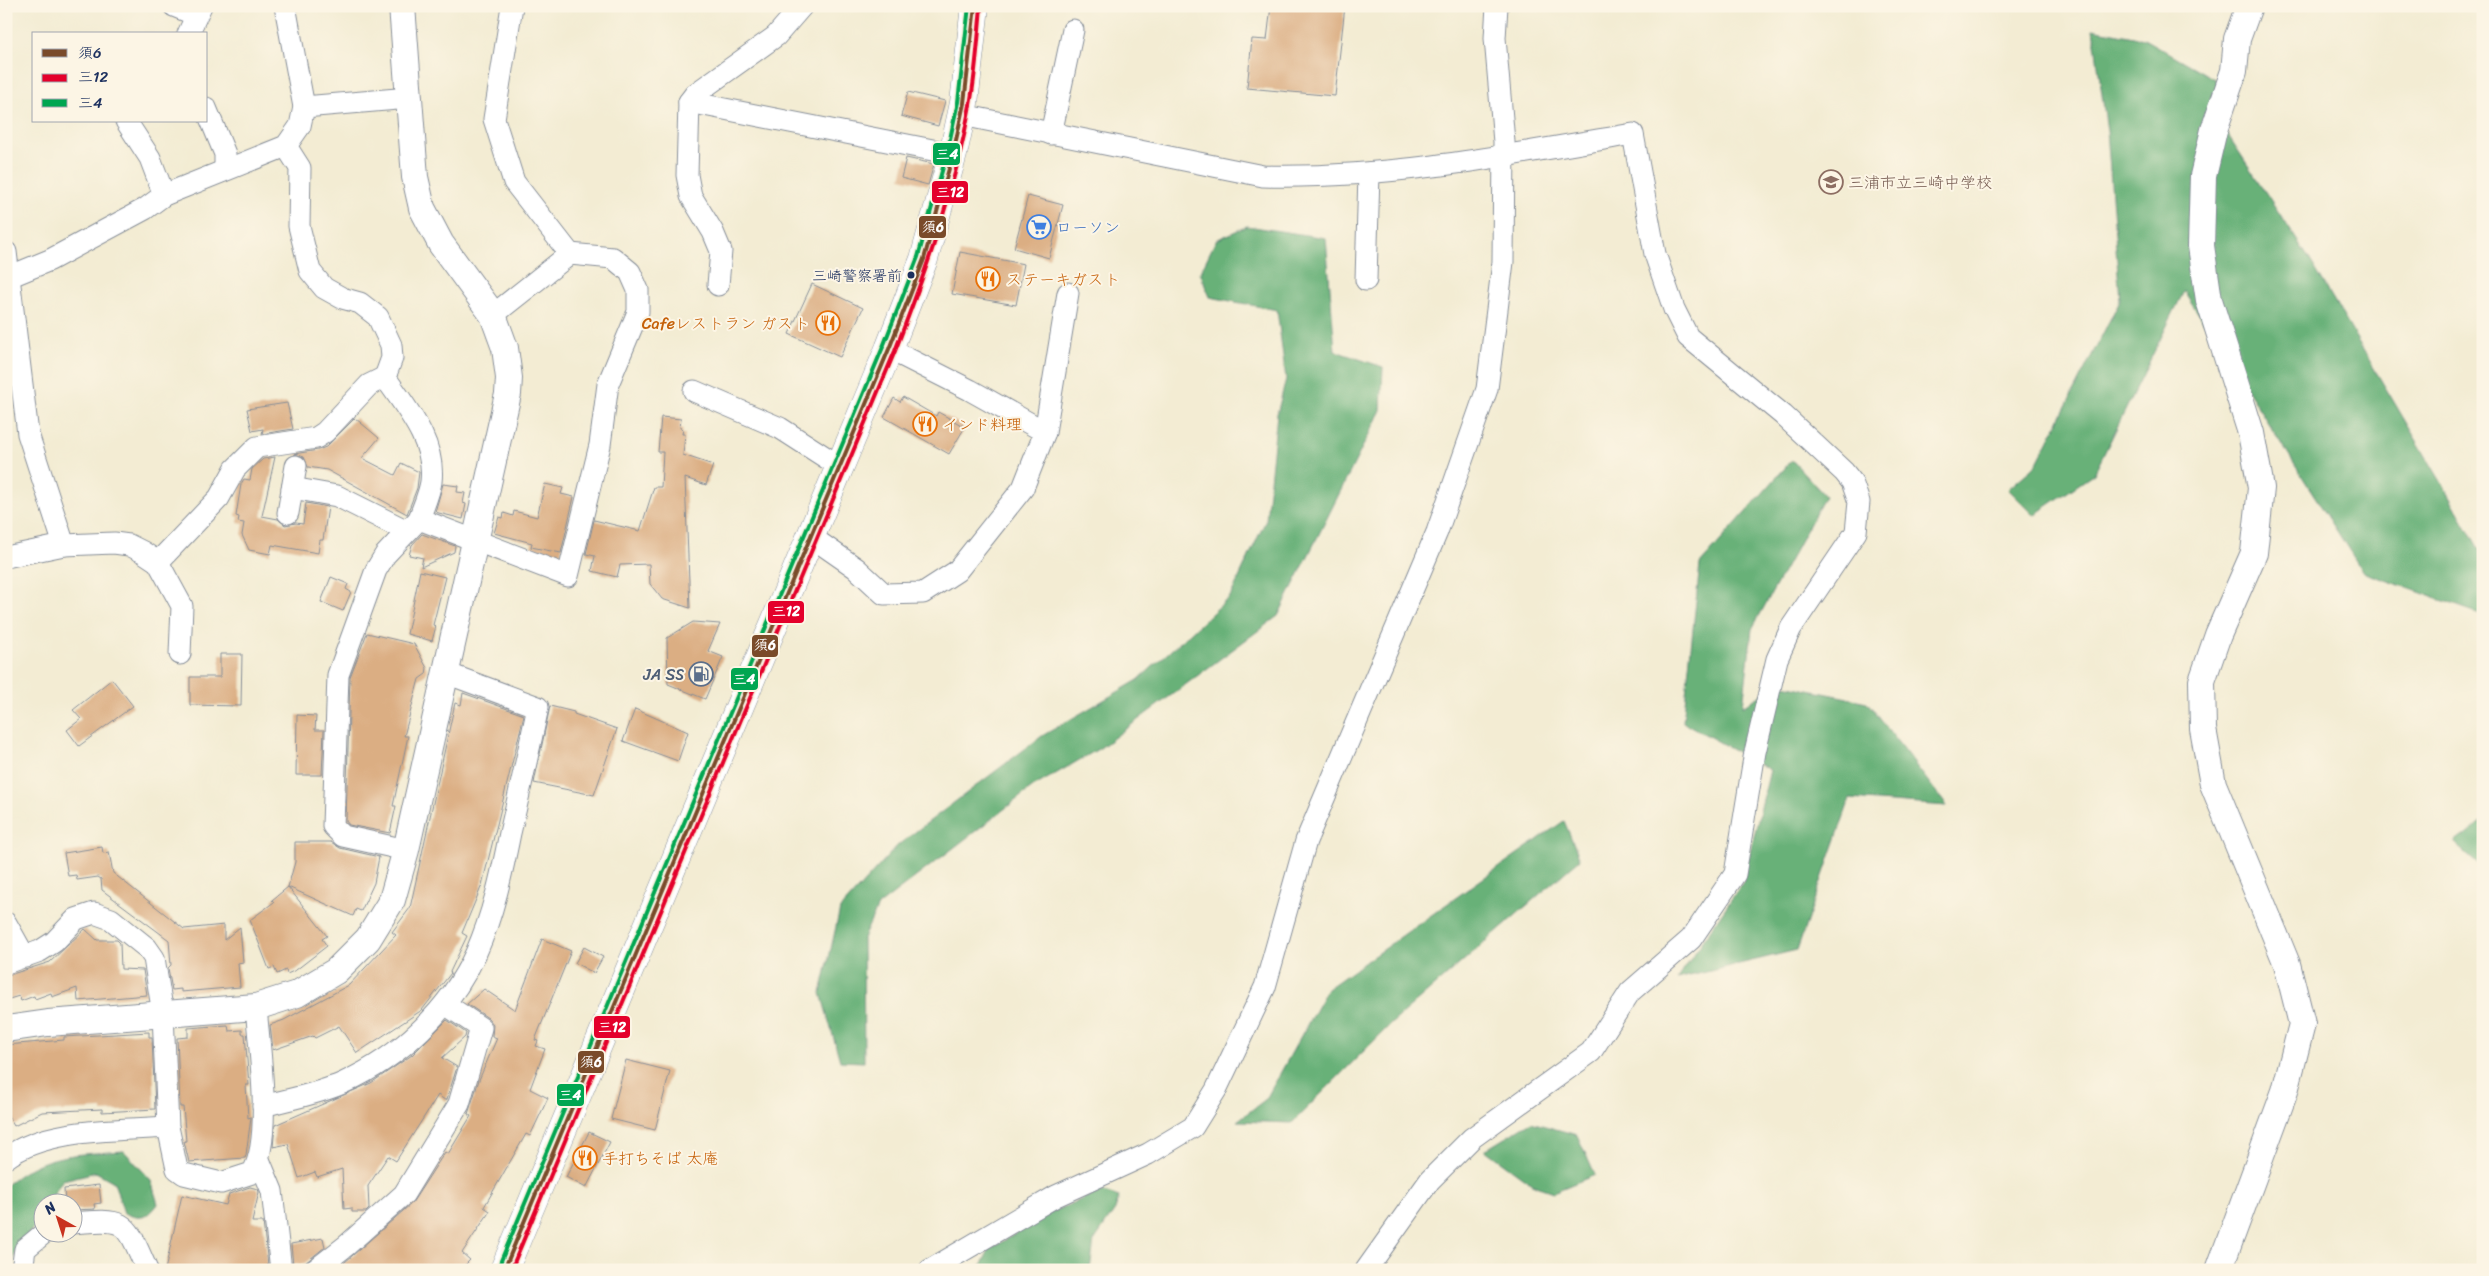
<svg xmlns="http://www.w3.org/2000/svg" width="2489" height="1276" font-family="Sriracha,'Klee One',sans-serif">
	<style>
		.forest { fill: #68b178; stroke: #42706b }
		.building { fill: #dbae83 }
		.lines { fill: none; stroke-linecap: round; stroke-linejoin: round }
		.minor-casing { stroke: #878e98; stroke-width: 23 }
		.tertiary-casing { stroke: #878e98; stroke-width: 28 }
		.primary-casing { stroke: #878e98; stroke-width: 29 }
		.minor { stroke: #fff; stroke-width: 21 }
		.tertiary { stroke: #fff; stroke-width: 26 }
		.primary { stroke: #fff; stroke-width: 28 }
		.bus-1-casing { stroke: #fcf5e5; stroke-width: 8 }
		.bus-2-casing { stroke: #fcf5e5; stroke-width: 8 }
		.bus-3-casing { stroke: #fcf5e5; stroke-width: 8 }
		.bus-1 { stroke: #7a4b2a; stroke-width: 4 }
		.bus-2 { stroke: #e4002b; stroke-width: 4 }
		.bus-3 { stroke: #00a651; stroke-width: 4 }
		.bus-dot { fill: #1b2f5e; stroke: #fcf5e5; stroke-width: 2 }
		.labels { text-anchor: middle; stroke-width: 4; stroke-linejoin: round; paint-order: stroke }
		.bus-label { font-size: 15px; fill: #1b2f5e; stroke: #fcf5e5; text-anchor: end }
		.education-label { font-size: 16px; fill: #785e54; stroke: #fcf5e5; text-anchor: start }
		.shop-label { font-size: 16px; fill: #366cbe; stroke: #fcf5e5; text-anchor: start }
		.food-label { font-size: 16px; fill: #c56008; stroke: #fcf5e5; text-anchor: start }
		.service-label { font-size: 16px; fill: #4e5e75; stroke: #fcf5e5; text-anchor: end }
		.line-badge { stroke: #fcf5e5; stroke-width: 2 }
		.badge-label { font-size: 14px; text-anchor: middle; font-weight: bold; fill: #fff }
	</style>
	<rect width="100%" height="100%" fill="#fcf5e5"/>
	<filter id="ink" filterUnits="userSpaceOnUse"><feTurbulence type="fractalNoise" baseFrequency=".02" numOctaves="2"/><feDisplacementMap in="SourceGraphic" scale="10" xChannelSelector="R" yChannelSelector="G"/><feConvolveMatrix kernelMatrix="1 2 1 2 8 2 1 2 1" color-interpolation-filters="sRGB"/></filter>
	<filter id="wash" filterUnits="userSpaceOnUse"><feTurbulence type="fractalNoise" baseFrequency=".0096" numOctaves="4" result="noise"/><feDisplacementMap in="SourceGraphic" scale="20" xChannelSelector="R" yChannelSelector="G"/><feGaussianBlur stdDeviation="1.12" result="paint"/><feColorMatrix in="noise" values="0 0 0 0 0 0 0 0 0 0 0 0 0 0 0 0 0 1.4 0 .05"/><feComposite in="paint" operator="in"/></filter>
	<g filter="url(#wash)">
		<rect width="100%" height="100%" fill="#f3ecd3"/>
		<g class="forest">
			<polygon points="2093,29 2144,39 2216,80 2220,123 2310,260 2443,485 2483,556 2483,615 2363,572 2184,291 2094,474 2034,515 2008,489 2036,465 2120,300 2107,131"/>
			<polygon points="1247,226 1326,238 1335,351 1383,367 1381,410 1278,616 1100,748 1033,787 878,906 863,938 864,1062 840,1061 821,993 840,909 898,845 1042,736 1138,680 1230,597 1266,520 1277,414 1286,379 1277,310 1210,297 1200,273 1216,240"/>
			<polygon points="1792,460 1825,496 1752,629 1743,706 1780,684 1867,702 1947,806 1850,799 1797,950 1677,979 1743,882 1770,770 1683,722 1700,564"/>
			<polygon points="1564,821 1580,859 1392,1023 1292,1123 1237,1121 1266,1099 1327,989"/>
			<polygon points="2483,821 2483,869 2454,843"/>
			<polygon points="1531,1122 1577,1135 1595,1175 1553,1192 1533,1185 1485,1150"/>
			<path d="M124 1151 151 1180 158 1204C147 1219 140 1220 124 1213L114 1182 96 1172 63 1180 54 1193 53 1203 42 1204V1218L16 1249 11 1270H6V1185C45 1152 75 1155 124 1151Z"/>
			<polygon points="1101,1191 1119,1197 1115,1210 1094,1241 1090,1270 979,1270 989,1250 1045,1215"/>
		</g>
		<g id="blocks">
			<g class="building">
				<polygon points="1271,6 1345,6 1335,96 1247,88 1252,39 1267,40"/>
				<polygon points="908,92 945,101 938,126 901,116"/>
				<polygon points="906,158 934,164 928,185 901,178"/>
				<polygon points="1028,196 1063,205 1049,258 1014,248"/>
				<polygon points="960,252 1024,264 1016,305 952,294"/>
				<polygon points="812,284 863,308 840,357 789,334"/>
				<polygon points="903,397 936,416 938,412 965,427 949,454 884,417 894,398 900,402"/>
				<polygon points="287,403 293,429 262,434 263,429 252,431 247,409"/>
				<polygon points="661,417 681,419 680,428 683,429 682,434 685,434 683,455 713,465 706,485 685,478 690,608 662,599 650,584 649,564 620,565 617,577 592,571 595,556 586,554 594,520 640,531 654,487 661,487 663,452 658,452"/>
				<polygon points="355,418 379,438 362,458 395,475 401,463 419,472 417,488 407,514 327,470 308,467 304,457 294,454 318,450 326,447"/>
				<polygon points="275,457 262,516 278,519 285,525 296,523 303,524 306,503 328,507 323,540 320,540 318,553 272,545 270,554 249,550 242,535 244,523 238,522 239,517 236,516 241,484 244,479 250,480 252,469 263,459"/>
				<polygon points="443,484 458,486 457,492 465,493 463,503 466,504 463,519 435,512"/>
				<polygon points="545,484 563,488 561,494 574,497 561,553 531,547 532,543 494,533 499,517 503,518 504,513 513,516 514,511 537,517"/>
				<polygon points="422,534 455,546 454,552 421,567 423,558 409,555 412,545"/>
				<polygon points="420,571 445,577 433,625 436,626 432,641 407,634"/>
				<polygon points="331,577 348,584 346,589 351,592 343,611 321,602"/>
				<polygon points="693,622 720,624 708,651 723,657 705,699 668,684 667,638"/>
				<polygon points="367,633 414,644 427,668 426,674 419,679 404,736 408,736 393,806 396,806 390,833 349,825 346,821 350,677"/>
				<polygon points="220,654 242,654 241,706 190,705 190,677 220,677"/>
				<polygon points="112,679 133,706 79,746 67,730 81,719 73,710"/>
				<polygon points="463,693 524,715 482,885 462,933 467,936 450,972 451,973 422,1010 357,1053 339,1026 315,1038 313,1036 273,1050 270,1025 284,1020 349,985 396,935 392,932 410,908 455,703 461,705"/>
				<polygon points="550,706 574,712 574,714 617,729 594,795 534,783"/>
				<polygon points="635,709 688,732 678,761 623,741"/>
				<polygon points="297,715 316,716 315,730 324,730 322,775 296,775"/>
				<polygon points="295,842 331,842 340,848 379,857 374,883 361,911 356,909 353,916 288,887 327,936 322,939 327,946 296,970 287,974 286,970 277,974 274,967 269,969 250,920 274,902 272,900 288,887 295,862"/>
				<polygon points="102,847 103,853 109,852 113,873 184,929 224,925 224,940 240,927 243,962 238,963 240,987 181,992 181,989 172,990 168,968 171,965 169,940 102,890 101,879 98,877 77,880 76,875 68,876 64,853"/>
				<polygon points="85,929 97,940 117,940 120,943 121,969 143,970 147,995 78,1001 77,988 52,997 51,993 35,999 34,996 21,1001 19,996 6,1000 6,976 50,962"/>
				<polygon points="542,939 571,951 535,1040 538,1041 536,1046 545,1049 530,1089 548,1098 530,1136 526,1134 484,1207 490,1211 462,1253 470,1260 460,1270 336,1270 412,1203 445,1152 448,1154 471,1116 468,1114 479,1080 497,1038 492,1036 493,1024 488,1018 467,1004 484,989 515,1010"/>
				<polygon points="584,947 603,957 594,973 575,963"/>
				<polygon points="447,1020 466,1033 465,1037 442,1058 457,1067 447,1099 446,1101 438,1095 396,1161 388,1156 368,1186 369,1209 366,1212 352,1212 352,1208 344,1209 342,1169 317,1177 315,1172 299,1178 288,1144 273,1147 275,1125 371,1083 412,1055"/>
				<polygon points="228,1025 229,1031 242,1030 242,1034 245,1034 249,1085 246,1085 248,1118 251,1117 246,1155 245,1158 189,1162 184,1141 186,1141 183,1107 180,1107 177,1038 188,1037 188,1028"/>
				<polygon points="149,1032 149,1037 152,1037 155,1109 102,1112 102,1109 42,1112 14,1126 6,1112 6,1045 64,1040 64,1037"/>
				<polygon points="626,1060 670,1071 655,1130 611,1119"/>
				<polygon points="589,1132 610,1142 586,1188 566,1177"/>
				<polygon points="99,1185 101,1203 94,1204 95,1209 72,1210 72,1204 65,1204 64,1189"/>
				<polygon points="250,1187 258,1189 259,1192 252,1222 263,1222 268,1265 266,1270 165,1270 182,1195 226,1205 229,1194"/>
				<polygon points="323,1238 325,1247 305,1263 293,1265 291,1244"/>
			</g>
		</g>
	</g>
	<g filter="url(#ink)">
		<use href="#blocks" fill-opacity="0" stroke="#878e98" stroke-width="1"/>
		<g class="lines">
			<g class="minor-casing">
				<g id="minor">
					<polyline points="174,6 196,15"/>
					<polyline points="285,6 304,107 409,98"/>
					<polyline points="512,6 494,119 514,182 570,254"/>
					<polyline points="188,34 201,6"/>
					<polyline points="689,102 953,154"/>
					<polyline points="206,108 225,154 225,169"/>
					<path d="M962 115 1263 176C1387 179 1511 155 1633 134L1655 254 1674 309 1688 337 1783 415 1844 472 1852 482 1859 502 1856 532 1791 628 1777 659 1755 752 1735 874 1691 939 1630 992 1591 1052 1472 1138 1430 1180 1366 1270"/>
					<polyline points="126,121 150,158 164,195"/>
					<polyline points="1051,134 1073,30"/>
					<path d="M286 146 300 168 299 226 310 271 324 288 342 298 360 303 378 317 391 345 392 358 385 377C406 408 436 442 431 482 429 495 423 507 419 519"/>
					<polyline points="6,252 28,434 64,545"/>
					<polyline points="11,276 50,260 145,209 164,195 286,146 300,126 304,107"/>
					<polyline points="1366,280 1369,173"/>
					<polyline points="718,285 721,251 713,232 691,196 687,175 689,102 695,94 776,36 802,6"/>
					<polyline points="889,349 970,390 1045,432"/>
					<polyline points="694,391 780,428 839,466"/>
					<polyline points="292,488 337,496 407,531"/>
					<polyline points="288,513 296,466"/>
					<polyline points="810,536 856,568 884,594 923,593 957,571 1023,488 1045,432 1068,293"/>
					<polyline points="6,557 64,545 114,543 129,545 143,552 158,562 182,606 180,654"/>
					<polyline points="158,562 219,498 235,469 257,447 316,438 325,432 369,385 385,377"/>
					<polyline points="406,850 343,836 333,826 338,675 376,570 385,555 419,519 568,576 600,445 608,384 638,312 638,290 630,272 613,258 570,254 493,315"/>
					<polyline points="6,923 25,957"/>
					<path d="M6 963 40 951 54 942 76 919 94 913 111 919 147 948 154 958 163 1014 168 1127 177 1169 184 1174 221 1183 252 1173C273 1141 259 1047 256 1007"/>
					<path d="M263 1106C289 1099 318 1094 343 1083 400 1057 450 1010 476 953 493 915 502 873 510 833 520 791 529 749 538 707L446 673"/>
					<path d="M6 1158C47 1127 118 1131 168 1127"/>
					<polyline points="260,1162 272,1191 281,1270"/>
					<path d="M72 1223C128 1218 125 1220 147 1270"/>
					<polyline points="22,1270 25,1249 43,1234"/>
					<polyline points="315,1270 347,1245 404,1194 459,1104 481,1028 445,1004"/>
					<polyline points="930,1270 1056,1196 1148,1154 1193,1127 1216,1090 1265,987 1306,841 1437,532 1487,389 1503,262 1504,142 1495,38 1497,6"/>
				</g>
			</g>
			<g class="tertiary-casing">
				<g id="tertiary">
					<polyline points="6,1029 48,1023 256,1007 297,994 336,971 368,939 392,900 406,850 508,394 509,378 505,348 493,315 441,244 422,208 415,177 402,6"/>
					<polyline points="2219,1270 2285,1091 2302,1024 2287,964 2213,784 2203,729 2202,681 2218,635 2254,553 2261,488 2251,433 2209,300 2201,246 2203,176 2214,130 2234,71 2237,39 2249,6"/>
				</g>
			</g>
			<g class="primary-casing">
				<polyline id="primary" points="504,1270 889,349 924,259 953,154 964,103 975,6"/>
			</g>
			<use href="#minor" class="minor"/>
			<use href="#tertiary" class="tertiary"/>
			<use href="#primary" class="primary"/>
			<g class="bus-1-casing">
				<polyline id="bus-1" points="504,1270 889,349 924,259 953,154 964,103 975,6"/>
			</g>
			<g class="bus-2-casing">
				<path id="bus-2" d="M511 1270 895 351C926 271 955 190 970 105 976 73 978 39 981 7"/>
			</g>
			<g class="bus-3-casing">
				<polyline id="bus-3" points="498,1268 883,347 918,257 947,153 958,102 969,6"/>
			</g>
			<use href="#bus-1" class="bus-1"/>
			<use href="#bus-2" class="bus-2"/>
			<use href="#bus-3" class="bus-3"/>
		</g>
	</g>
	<defs>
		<g id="school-ring" transform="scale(1.25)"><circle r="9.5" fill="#fcf5e5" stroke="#8d6e63" stroke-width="1.5"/><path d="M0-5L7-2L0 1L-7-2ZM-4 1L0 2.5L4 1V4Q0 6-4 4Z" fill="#8d6e63"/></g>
		<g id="supermarket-ring" transform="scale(1.25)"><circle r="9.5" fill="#fcf5e5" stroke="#3f7fe0" stroke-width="1.5"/><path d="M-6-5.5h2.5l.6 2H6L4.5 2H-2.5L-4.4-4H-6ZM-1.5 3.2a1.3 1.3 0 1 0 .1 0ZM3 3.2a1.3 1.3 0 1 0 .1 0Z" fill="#3f7fe0"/></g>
		<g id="restaurant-ring" transform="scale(1.25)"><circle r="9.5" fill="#fcf5e5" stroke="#e8710a" stroke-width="1.5"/><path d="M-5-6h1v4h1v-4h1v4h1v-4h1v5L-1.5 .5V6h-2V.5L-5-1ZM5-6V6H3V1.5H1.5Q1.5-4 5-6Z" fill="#e8710a"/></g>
		<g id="fuel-ring" transform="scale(1.25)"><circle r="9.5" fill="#fcf5e5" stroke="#5c6f8a" stroke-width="1.5"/><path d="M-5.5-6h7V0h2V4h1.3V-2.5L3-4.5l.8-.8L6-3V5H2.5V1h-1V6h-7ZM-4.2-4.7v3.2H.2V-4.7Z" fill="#5c6f8a"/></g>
	</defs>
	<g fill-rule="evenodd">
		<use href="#school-ring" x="1831" y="182"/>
		<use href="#supermarket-ring" x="1039" y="227"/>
		<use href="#restaurant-ring" x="988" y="279"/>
		<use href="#restaurant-ring" x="828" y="323"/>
		<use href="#restaurant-ring" x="925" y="424"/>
		<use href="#fuel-ring" x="701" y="674"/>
		<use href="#restaurant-ring" x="585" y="1158"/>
	</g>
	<circle class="bus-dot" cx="911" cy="275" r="4.5"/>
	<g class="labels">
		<g class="bus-label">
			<text x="902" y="281">三崎警察署前</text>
		</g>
		<g class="education-label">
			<text x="1848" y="188">三浦市立三崎中学校</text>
		</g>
		<g class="shop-label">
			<text x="1056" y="233">ローソン</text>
		</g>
		<g class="food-label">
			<text x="1006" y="285">ステーキガスト</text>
			<text x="810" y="329" text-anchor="end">Cafeレストラン ガスト</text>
			<text x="942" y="430">インド料理</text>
			<text x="602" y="1164">手打ちそば 太庵</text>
		</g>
		<g class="service-label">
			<text x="684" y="680">JA SS</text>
		</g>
	</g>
	<g class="line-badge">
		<rect x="932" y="142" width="29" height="24" rx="5" fill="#00a651"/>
		<rect x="931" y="180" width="38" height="24" rx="5" fill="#e4002b"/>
		<rect x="918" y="215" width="29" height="24" rx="5" fill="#7a4b2a"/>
		<rect x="767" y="600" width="38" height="24" rx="5" fill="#e4002b"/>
		<rect x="751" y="634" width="28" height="24" rx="5" fill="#7a4b2a"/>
		<rect x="730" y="667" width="29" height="24" rx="5" fill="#00a651"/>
		<rect x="593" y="1015" width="38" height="24" rx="5" fill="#e4002b"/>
		<rect x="577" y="1050" width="28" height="24" rx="5" fill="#7a4b2a"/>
		<rect x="556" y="1083" width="29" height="24" rx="5" fill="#00a651"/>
	</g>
	<g class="badge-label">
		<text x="947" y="159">三4</text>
		<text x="950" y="197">三12</text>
		<text x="933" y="232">須6</text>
		<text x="786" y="616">三12</text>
		<text x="765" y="650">須6</text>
		<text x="744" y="684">三4</text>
		<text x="612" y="1032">三12</text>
		<text x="591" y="1067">須6</text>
		<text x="570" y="1100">三4</text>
	</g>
	<rect width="2489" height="1276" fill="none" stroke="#fcf5e5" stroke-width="25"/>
	<rect x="32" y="32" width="175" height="90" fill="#fcf5e5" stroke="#a2a6af"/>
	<rect x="42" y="49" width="25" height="8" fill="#7a4b2a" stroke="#a2a6af"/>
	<text x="78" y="58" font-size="15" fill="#1b2f5e">須6</text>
	<rect x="42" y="74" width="25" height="8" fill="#e4002b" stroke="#a2a6af"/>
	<text x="78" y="82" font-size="15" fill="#1b2f5e">三12</text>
	<rect x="42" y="99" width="25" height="8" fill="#00a651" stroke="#a2a6af"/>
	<text x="78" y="108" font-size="15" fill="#1b2f5e">三4</text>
	<g transform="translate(58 1218) rotate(321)"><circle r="24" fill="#fcf5e5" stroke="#a2a6af"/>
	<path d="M0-4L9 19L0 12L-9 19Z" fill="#c8321e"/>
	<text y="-8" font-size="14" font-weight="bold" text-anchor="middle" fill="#1b2f5e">N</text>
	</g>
</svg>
